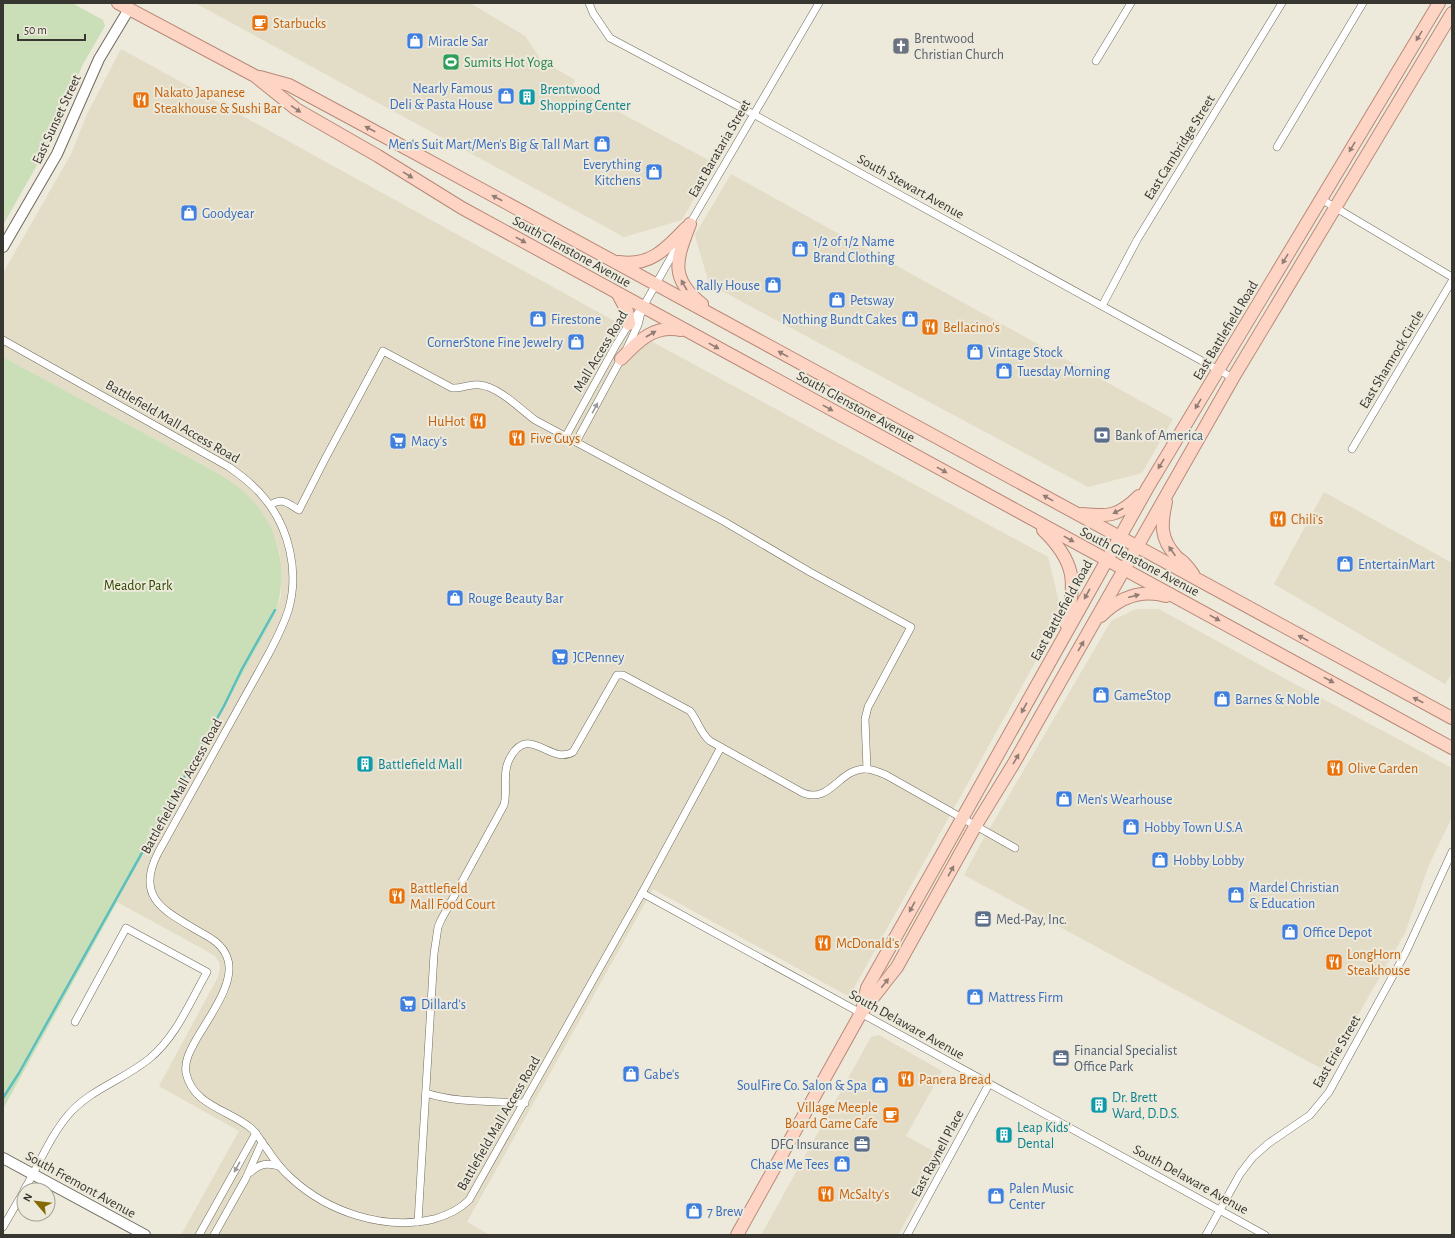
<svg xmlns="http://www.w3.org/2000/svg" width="1455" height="1238" font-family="'Alegreya Sans',sans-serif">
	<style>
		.built { fill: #e3dcc7 }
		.green { fill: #cadfb8 }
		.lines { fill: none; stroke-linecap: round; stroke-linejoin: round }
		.stream { stroke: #5bbfbf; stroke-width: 2.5 }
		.minor-casing { stroke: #6e6b5e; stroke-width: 8 }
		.secondary-casing { stroke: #6e6b5e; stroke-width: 12 }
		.primary-casing { stroke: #b88a78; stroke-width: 14 }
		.minor { stroke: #fff; stroke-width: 7 }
		.secondary { stroke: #fff; stroke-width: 10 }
		.primary { stroke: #fed4c5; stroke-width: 12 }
		.oneway { fill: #917d73 }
		.oneway2 { fill: #9b9a98 }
		.labels { text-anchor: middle; stroke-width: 4; stroke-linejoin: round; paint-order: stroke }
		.food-label { font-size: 14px; fill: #c56008; stroke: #ede9db; text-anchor: start }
		.worship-label { font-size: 14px; fill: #5b616d; stroke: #ede9db; text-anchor: start }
		.shop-label { font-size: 14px; fill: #366cbe; stroke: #ede9db; text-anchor: start }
		.leisure-label { font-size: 14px; fill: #27864d; stroke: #ede9db; text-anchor: start }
		.culture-label { font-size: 14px; fill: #0d838f; stroke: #ede9db; text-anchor: start }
		.street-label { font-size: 14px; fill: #373630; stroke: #ede9db }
		.service-label { font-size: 14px; fill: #4e5e75; stroke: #ede9db; text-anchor: start }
		.park-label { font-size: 14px; fill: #2b4700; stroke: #ede9db }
	</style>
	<rect width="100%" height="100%" fill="#ede9db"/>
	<g class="built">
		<polygon points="195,3 470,3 525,36 541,60 575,80 572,87 714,163 682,220 624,237"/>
		<polygon points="121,49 647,339 1048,557 1062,614 850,995 846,995 653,889 467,1222 490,1235 181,1235 239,1131 159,1086 218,977 220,968 219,962 215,956 203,949 117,902 273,619 281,596 280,554 276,540 264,515 212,470 3,357 3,273 71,154 87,114"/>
		<polygon points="731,174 1173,419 1142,473 1088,487 709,284 695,235"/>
		<polygon points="1324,492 1452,563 1452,673 1445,684 1274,584"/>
		<polygon points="1136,609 1159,609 1282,677 1452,768 1452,817 1429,865 1405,933 1326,1071 964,875 980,845 1111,621"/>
		<polygon points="879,1035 942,1071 906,1136 942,1156 898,1235 761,1235 871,1037"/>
	</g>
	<g class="green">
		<polygon points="3,3 72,3 103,20 105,26 82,66 58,128 3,225"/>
		<path d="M3 357 212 470C224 477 237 485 247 495 281 527 290 576 273 619L3 1109Z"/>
	</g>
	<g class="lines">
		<polyline class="stream" points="3,1098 19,1073 224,706 242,669 275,610"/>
		<g class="minor-casing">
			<g id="minor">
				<polyline points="589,3 593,13 610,38 753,114 1233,378"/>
				<polyline points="1096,61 1131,3"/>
				<polyline points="1277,147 1363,3"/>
				<polyline points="1321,199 1452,277"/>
				<polyline points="688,227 819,3"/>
				<polyline points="1102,306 1137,240 1282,3"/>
				<path d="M3 340 229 467C242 476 255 486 265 499 289 528 299 571 289 608 284 625 276 640 268 655L158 853C134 899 167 912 200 932 211 938 222 944 227 957 237 981 209 1017 197 1038 191 1049 184 1060 186 1073 193 1106 230 1110 252 1129 258 1135 262 1143 267 1149 274 1160 281 1169 291 1178 328 1212 384 1231 434 1219 448 1215 459 1210 469 1200L642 893 721 747"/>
				<polyline points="627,348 638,325 642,309"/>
				<polyline points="566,436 616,345 629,324 643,307 679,243"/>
				<polyline points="576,442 622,357"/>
				<polyline points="1352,449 1452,281"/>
				<path d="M270 505C283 497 287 503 299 510L325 459 383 351 452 388C462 389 470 383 480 385 499 387 520 409 535 420L725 522 810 572 911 627 868 707 865 719 867 769"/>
				<polyline points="642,893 1265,1235"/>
				<path d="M426 1093C455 1103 494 1101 525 1103"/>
				<path d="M251 1172C260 1163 268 1163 279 1166"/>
				<path d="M24 1190C39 1165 50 1136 69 1114 91 1089 123 1080 149 1059 176 1037 190 1002 207 972L126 928 75 1022"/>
				<path d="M418 1222 434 954 438 927 441 920 504 805C508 790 502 774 509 760 528 721 550 766 573 752L617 675H623L690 711C698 721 700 733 710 741L803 793C830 804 839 769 865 769 872 769 879 772 886 775L1015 848"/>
				<polyline points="3,1227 24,1191"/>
				<polyline points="199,1235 256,1133"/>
				<polyline points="214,1235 246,1178 262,1142"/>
				<polyline points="907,1235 989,1084"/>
				<polyline points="1206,1235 1240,1174 1253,1157 1269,1143 1310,1115 1329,1092 1406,952 1452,852"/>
			</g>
		</g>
		<g class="secondary-casing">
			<g id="secondary">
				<polyline points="3,247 57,154 99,59 129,9"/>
				<polyline points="3,1158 145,1235"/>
			</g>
		</g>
		<g class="primary-casing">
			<g id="primary">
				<polyline points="118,3 255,76 296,109 378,156 462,208 1452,748"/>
				<polyline points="260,77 289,85 367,127 1452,718"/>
				<path d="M690 224C677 258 668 278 702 304"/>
				<path d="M619 262C650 267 667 248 686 228"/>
				<polyline points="618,294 627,311 629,324"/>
				<path d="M621 359C639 340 654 325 681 330"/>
				<path d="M1166 502C1161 524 1160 539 1176 556 1178 559 1183 561 1185 564 1188 567 1191 571 1193 574"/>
				<path d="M1082 514C1109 517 1119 516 1139 496"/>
				<path d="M1043 530C1075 561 1077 582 1066 624"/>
				<path d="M1101 616C1119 598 1141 589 1166 596"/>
				<polyline points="862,1010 867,988 1148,487 1439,3"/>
				<polyline points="737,1235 861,1013 897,967 976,825 1014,763 1233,378 1452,13"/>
			</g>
		</g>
		<use href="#minor" class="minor"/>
		<use href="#secondary" class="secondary"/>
		<use href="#primary" class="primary"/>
	</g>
	<defs><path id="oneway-solid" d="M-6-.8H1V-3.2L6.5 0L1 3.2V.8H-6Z"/></defs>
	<g class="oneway">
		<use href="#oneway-solid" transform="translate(1419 36) rotate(121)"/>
		<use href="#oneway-solid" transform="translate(296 109) rotate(34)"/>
		<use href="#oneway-solid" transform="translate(370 129) rotate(-152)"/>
		<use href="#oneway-solid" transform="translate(1352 147) rotate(121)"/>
		<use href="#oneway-solid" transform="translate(408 175) rotate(32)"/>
		<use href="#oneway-solid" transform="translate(497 198) rotate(-152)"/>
		<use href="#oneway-solid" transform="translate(521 240) rotate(29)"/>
		<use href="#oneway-solid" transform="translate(1285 259) rotate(121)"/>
		<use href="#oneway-solid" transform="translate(684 285) rotate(-120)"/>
		<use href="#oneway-solid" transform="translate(651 334) rotate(-30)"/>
		<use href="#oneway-solid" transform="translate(714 346) rotate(29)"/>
		<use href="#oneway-solid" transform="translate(783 354) rotate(-151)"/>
		<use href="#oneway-solid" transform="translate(1198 404) rotate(121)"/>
		<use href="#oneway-solid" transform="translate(828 408) rotate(29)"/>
		<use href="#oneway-solid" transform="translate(1161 464) rotate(121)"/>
		<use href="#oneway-solid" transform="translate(942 470) rotate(29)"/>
		<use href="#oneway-solid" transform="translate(1048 498) rotate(-151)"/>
		<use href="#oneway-solid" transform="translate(1118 511) rotate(153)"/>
		<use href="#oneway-solid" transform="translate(1069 539) rotate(29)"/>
		<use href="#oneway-solid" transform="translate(1172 551) rotate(-125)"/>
		<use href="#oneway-solid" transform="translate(1087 594) rotate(119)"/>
		<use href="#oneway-solid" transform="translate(1134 596) rotate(-15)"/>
		<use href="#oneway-solid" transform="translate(1215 618) rotate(29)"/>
		<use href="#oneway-solid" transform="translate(1303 638) rotate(-152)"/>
		<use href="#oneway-solid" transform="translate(1081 646) rotate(-60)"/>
		<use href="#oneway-solid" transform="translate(1329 680) rotate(29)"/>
		<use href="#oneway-solid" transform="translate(1418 700) rotate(-152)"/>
		<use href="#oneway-solid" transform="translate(1024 708) rotate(119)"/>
		<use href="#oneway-solid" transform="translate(1016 759) rotate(-60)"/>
		<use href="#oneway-solid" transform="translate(951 871) rotate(-61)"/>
		<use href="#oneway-solid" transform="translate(912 907) rotate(119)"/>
		<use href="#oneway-solid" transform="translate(885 983) rotate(-52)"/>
	</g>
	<g class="oneway2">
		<use href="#oneway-solid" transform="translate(595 408) rotate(-62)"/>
		<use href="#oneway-solid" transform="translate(237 1167) rotate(119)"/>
	</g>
	<defs>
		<g id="cafe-square" transform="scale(0.9)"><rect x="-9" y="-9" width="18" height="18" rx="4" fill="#e8710a" stroke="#ede9db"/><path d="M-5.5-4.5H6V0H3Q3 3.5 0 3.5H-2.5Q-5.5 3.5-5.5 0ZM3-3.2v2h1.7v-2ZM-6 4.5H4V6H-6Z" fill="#fff"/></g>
		<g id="shop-square" transform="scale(0.9)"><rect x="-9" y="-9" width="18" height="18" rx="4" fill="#3f7fe0" stroke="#ede9db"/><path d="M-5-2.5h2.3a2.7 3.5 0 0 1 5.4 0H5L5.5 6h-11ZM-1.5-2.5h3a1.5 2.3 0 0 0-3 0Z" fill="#fff"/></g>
		<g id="church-square" transform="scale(0.9)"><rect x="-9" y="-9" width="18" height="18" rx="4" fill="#6b7280" stroke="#ede9db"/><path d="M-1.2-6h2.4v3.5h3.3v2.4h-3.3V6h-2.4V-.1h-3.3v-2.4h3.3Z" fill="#fff"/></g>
		<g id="stadium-square" transform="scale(0.9)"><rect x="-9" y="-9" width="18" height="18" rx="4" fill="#2e9e5b" stroke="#ede9db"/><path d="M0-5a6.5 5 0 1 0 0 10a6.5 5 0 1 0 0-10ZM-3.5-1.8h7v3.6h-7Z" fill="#fff"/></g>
		<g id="building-square" transform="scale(0.9)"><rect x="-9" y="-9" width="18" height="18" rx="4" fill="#0f9aa8" stroke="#ede9db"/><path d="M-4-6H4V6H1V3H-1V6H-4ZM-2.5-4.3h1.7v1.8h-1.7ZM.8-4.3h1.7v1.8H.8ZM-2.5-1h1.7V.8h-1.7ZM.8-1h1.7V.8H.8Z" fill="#fff"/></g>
		<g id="restaurant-square" transform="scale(0.9)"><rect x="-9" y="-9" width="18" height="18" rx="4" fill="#e8710a" stroke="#ede9db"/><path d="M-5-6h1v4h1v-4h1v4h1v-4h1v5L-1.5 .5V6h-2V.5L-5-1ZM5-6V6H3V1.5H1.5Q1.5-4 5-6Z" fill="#fff"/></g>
		<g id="bank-square" transform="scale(0.9)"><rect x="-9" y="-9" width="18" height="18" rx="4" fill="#5c6f8a" stroke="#ede9db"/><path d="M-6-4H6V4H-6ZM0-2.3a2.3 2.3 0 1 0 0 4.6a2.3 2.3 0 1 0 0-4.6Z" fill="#fff"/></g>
		<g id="supermarket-square" transform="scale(0.9)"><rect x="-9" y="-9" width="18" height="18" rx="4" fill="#3f7fe0" stroke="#ede9db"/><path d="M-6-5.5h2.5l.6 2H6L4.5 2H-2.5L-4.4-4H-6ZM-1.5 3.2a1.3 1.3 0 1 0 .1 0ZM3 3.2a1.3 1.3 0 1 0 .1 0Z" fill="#fff"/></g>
		<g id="office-square" transform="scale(0.9)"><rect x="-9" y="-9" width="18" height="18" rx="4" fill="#5c6f8a" stroke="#ede9db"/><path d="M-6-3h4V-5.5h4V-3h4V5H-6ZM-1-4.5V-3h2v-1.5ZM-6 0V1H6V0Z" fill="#fff"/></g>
	</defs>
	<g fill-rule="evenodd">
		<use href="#cafe-square" x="260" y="23"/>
		<use href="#shop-square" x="415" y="41"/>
		<use href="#church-square" x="901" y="46"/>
		<use href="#stadium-square" x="451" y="62"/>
		<use href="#shop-square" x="506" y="96"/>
		<use href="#building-square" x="527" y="97"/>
		<use href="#restaurant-square" x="141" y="100"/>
		<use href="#shop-square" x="602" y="144"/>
		<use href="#shop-square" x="654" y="172"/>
		<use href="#shop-square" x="189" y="213"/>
		<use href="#shop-square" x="800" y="249"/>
		<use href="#shop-square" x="773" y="285"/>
		<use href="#shop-square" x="837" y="300"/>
		<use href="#shop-square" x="538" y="319"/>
		<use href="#shop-square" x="910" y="319"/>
		<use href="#restaurant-square" x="930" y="327"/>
		<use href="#shop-square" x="576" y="342"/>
		<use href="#shop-square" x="975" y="352"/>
		<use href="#shop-square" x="1004" y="371"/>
		<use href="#restaurant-square" x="478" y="421"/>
		<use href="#bank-square" x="1102" y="435"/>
		<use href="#restaurant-square" x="517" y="438"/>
		<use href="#supermarket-square" x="398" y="441"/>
		<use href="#restaurant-square" x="1278" y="519"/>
		<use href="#shop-square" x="1345" y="564"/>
		<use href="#shop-square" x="455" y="598"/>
		<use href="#supermarket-square" x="560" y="657"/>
		<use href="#shop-square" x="1101" y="695"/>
		<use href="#shop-square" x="1222" y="699"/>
		<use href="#building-square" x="365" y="764"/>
		<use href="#restaurant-square" x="1335" y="768"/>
		<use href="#shop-square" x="1064" y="799"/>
		<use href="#shop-square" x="1131" y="827"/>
		<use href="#shop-square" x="1160" y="860"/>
		<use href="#shop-square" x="1236" y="895"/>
		<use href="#restaurant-square" x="397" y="896"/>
		<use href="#office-square" x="983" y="919"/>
		<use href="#shop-square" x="1290" y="932"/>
		<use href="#restaurant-square" x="823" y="943"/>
		<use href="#restaurant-square" x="1334" y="962"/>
		<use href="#shop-square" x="975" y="997"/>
		<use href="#supermarket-square" x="408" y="1004"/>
		<use href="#office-square" x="1061" y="1058"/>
		<use href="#shop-square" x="631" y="1074"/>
		<use href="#restaurant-square" x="906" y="1079"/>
		<use href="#shop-square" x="880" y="1085"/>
		<use href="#building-square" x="1099" y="1105"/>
		<use href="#cafe-square" x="891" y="1115"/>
		<use href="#building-square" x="1004" y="1135"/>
		<use href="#office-square" x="862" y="1144"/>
		<use href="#shop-square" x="842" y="1164"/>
		<use href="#restaurant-square" x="826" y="1194"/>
		<use href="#shop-square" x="996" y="1196"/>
		<use href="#shop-square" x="694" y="1211"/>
	</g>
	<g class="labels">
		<g class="food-label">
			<text x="273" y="28">Starbucks</text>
			<text x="154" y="97">Nakato Japanese<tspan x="154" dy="16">Steakhouse &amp; Sushi Bar</tspan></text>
			<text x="943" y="332">Bellacino's</text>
			<text x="465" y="426" text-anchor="end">HuHot</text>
			<text x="530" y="443">Five Guys</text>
			<text x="1291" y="524">Chili's</text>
			<text x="1348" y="773">Olive Garden</text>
			<text x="410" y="893">Battlefield<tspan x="410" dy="16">Mall Food Court</tspan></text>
			<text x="836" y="948">McDonald's</text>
			<text x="1347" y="959">LongHorn<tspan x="1347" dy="16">Steakhouse</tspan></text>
			<text x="919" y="1084">Panera Bread</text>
			<text x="878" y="1112" text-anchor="end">Village Meeple<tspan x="878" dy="16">Board Game Cafe</tspan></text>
			<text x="839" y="1199">McSalty’s</text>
		</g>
		<g class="worship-label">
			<text x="914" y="43">Brentwood<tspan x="914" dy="16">Christian Church</tspan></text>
		</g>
		<g class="shop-label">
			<text x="428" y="46">Miracle Sar</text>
			<text x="493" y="93" text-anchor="end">Nearly Famous<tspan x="493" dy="16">Deli &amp; Pasta House</tspan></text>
			<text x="589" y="149" text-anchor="end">Men's Suit Mart/Men's Big &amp; Tall Mart</text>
			<text x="641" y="169" text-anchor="end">Everything<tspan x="641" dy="16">Kitchens</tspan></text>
			<text x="202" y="218">Goodyear</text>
			<text x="813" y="246">1/2 of 1/2 Name<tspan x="813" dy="16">Brand Clothing</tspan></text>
			<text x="760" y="290" text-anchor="end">Rally House</text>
			<text x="850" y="305">Petsway</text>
			<text x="551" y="324">Firestone</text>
			<text x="897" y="324" text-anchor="end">Nothing Bundt Cakes</text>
			<text x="563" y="347" text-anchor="end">CornerStone Fine Jewelry</text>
			<text x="988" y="357">Vintage Stock</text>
			<text x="1017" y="376">Tuesday Morning</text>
			<text x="411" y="446">Macy's</text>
			<text x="1358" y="569">EntertainMart</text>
			<text x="468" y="603">Rouge Beauty Bar</text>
			<text x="573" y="662">JCPenney</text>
			<text x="1114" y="700">GameStop</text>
			<text x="1235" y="704">Barnes &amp; Noble</text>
			<text x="1077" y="804">Men's Wearhouse</text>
			<text x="1144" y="832">Hobby Town U.S.A</text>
			<text x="1173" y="865">Hobby Lobby</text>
			<text x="1249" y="892">Mardel Christian<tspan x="1249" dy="16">&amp; Education</tspan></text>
			<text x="1303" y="937">Office Depot</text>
			<text x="988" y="1002">Mattress Firm</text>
			<text x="421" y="1009">Dillard's</text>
			<text x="644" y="1079">Gabe's</text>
			<text x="867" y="1090" text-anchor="end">SoulFire Co. Salon &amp; Spa</text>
			<text x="829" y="1169" text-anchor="end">Chase Me Tees</text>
			<text x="1009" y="1193">Palen Music<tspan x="1009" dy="16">Center</tspan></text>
			<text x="707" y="1216">7 Brew</text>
		</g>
		<g class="leisure-label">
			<text x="464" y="67">Sumits Hot Yoga</text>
		</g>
		<g class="culture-label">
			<text x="540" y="94">Brentwood<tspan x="540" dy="16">Shopping Center</tspan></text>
			<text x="378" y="769">Battlefield Mall</text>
			<text x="1112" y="1102">Dr. Brett<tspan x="1112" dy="16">Ward, D.D.S.</tspan></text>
			<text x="1017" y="1132">Leap Kids'<tspan x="1017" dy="16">Dental</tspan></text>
		</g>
		<g class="street-label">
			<text transform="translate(56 119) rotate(-65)" y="5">East Sunset Street</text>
			<text transform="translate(1179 147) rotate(-58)" y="5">East Cambridge Street</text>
			<text transform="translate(719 148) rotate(-60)" y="5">East Barataria Street</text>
			<text transform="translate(911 186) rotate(29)" y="5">South Stewart Avenue</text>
			<text transform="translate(572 251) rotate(29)" y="5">South Glenstone Avenue</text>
			<text transform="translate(1225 330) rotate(-59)" y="5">East Battlefield Road</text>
			<text transform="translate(600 351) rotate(-59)" y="5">Mall Access Road</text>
			<text transform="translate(1391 359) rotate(-59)" y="5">East Shamrock Circle</text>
			<text transform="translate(856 406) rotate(29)" y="5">South Glenstone Avenue</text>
			<text transform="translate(173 421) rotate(30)" y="5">Battlefield Mall Access Road</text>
			<text transform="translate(1140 561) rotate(28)" y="5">South Glenstone Avenue</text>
			<text transform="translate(1061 610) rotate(-61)" y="5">East Battlefield Road</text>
			<text transform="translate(181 786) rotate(-61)" y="5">Battlefield Mall Access Road</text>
			<text transform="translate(907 1024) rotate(29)" y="5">South Delaware Avenue</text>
			<text transform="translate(1336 1051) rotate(-60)" y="5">East Erie Street</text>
			<text transform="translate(498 1123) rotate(-60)" y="5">Battlefield Mall Access Road</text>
			<text transform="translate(937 1153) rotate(-62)" y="5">East Raynell Place</text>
			<text transform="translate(1191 1179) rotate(29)" y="5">South Delaware Avenue</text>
			<text transform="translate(81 1184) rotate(29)" y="5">South Fremont Avenue</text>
		</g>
		<g class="service-label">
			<text x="1115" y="440">Bank of America</text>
			<text x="996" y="924">Med-Pay, Inc.</text>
			<text x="1074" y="1055">Financial Specialist<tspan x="1074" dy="16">Office Park</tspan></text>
			<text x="849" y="1149" text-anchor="end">DFG Insurance</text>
		</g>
		<g class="park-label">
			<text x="138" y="590">Meador Park</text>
		</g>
	</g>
	<rect width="1455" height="1238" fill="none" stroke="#373630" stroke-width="8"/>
	<g transform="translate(36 1202) rotate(298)"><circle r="19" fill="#ede9db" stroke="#a4a197"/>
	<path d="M0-3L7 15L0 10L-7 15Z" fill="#856a04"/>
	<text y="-6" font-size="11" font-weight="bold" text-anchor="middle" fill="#373630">N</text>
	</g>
	<path d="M18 34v6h67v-6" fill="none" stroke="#373630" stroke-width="2"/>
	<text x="24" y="34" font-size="12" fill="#373630" stroke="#ede9db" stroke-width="3" paint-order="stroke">50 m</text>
</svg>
